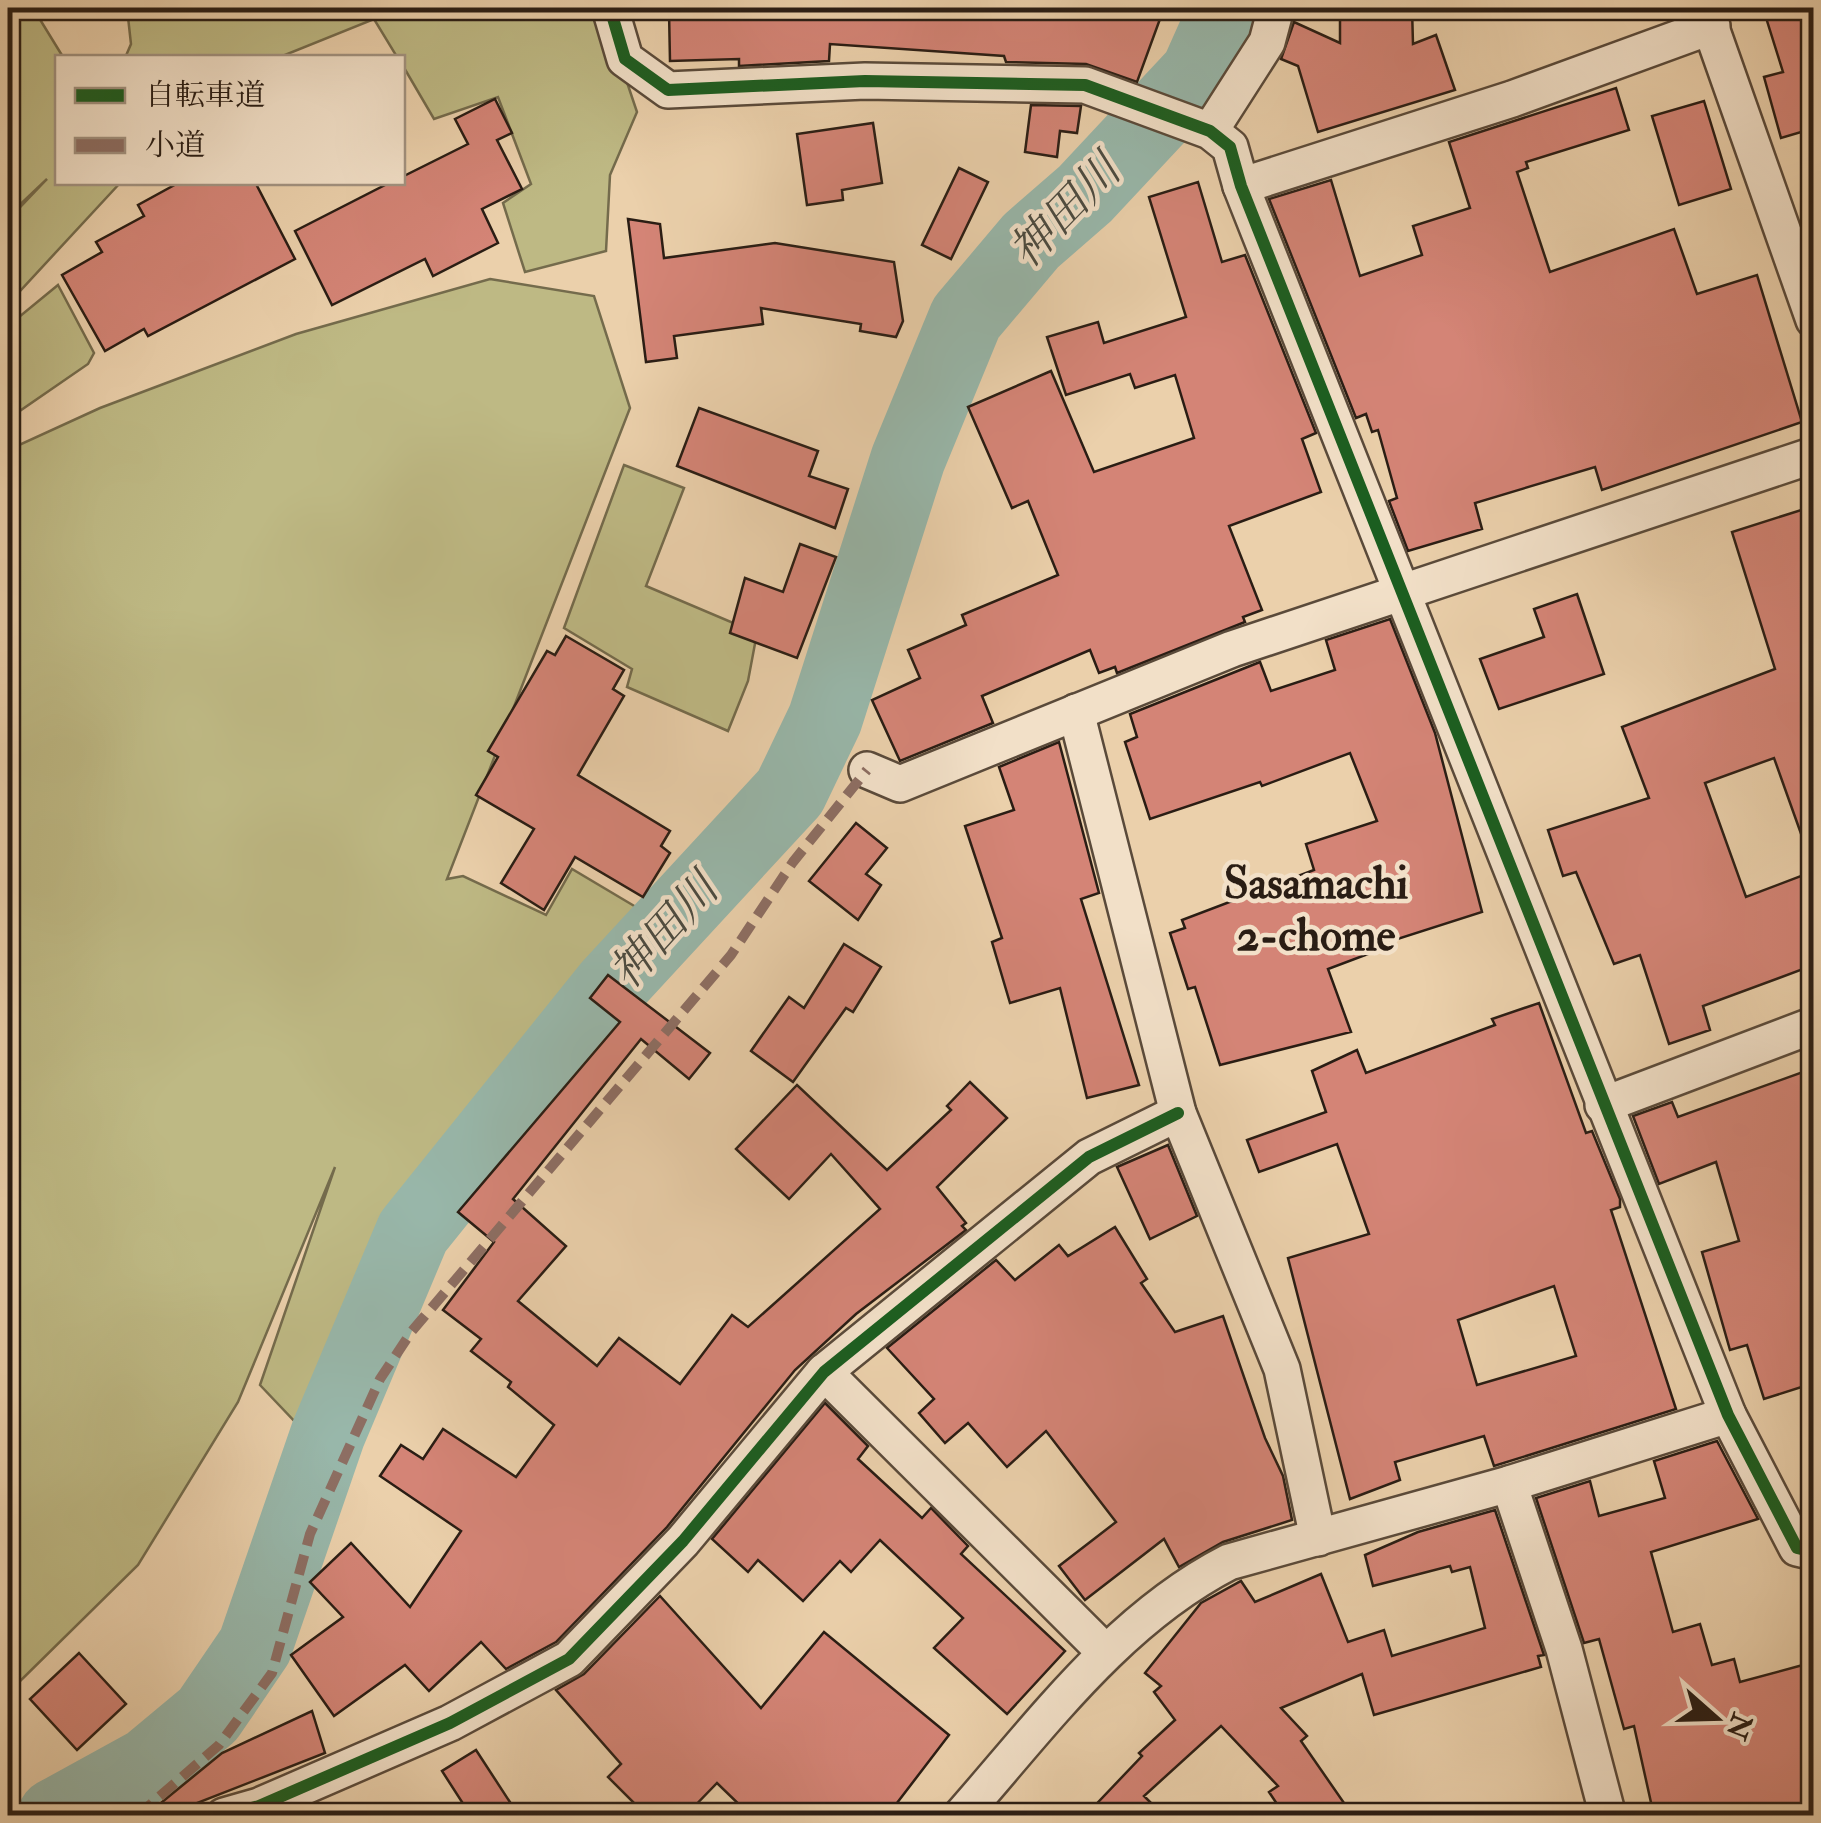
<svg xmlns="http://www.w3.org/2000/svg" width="1821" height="1823" font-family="'IM FELL Double Pica','Noto Serif JP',serif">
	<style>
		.green { fill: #beb984; stroke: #746b4c; stroke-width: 2.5 }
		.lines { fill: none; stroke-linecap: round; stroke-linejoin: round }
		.river { stroke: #98b7aa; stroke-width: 75 }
		.building { fill: #d48476; stroke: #2a1d14; stroke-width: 2.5; fill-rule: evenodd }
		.minor-casing { stroke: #5a4a3a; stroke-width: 40 }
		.minor { stroke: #f2e0c8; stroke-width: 35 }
		.quiet { stroke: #8d6e63; stroke-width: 10; stroke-dasharray: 20 10; stroke-linecap: butt }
		.cycleway-casing { stroke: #f2e0c8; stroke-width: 19 }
		.cycleway { stroke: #1b5e20; stroke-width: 12 }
		.labels { text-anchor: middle; stroke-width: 9; stroke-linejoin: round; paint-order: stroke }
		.water-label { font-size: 45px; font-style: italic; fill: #4b4b41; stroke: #f2e0c8 }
		.neighbourhood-label { font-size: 45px; font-weight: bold; fill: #2a1d14; stroke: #f2e0c8 }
	</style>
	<rect width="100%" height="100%" fill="#ebd0ab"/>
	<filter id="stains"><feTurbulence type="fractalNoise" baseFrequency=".002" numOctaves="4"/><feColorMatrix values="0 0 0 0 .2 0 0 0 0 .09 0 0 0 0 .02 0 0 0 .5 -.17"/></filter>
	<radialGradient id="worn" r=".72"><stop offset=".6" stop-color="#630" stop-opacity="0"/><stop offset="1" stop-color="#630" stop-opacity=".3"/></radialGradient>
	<g class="green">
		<polygon points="8,8 33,8 63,57 58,58 58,182 120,183 8,304 8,220 47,179 8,216"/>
		<polygon points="127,8 602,8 637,112 610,175 606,251 525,272 503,203 531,184 498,97 434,119 403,66 402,58 397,57 374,19 280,57 125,58 131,44"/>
		<polygon points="490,279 594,296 630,408 447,879 463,876 546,915 572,869 641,910 439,1147 300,1427 260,1385 335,1167 238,1402 138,1565 8,1693 8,450 100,408 296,334"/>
		<polygon points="58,285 94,353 88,364 8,419 8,326"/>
		<polygon points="624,465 684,488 646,586 757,633 748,681 728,731 627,687 632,669 564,628"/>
	</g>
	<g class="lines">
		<polyline class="river" points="55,1816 148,1765 208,1715 255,1646 328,1434 413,1232 610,987 790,792 825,719 908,459 966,318 1031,241 1085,194 1198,73 1227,8"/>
	</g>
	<g class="building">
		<polygon points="740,8 1164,8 1137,82 1086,64 1006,62 1004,56 830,44 829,61 739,66 739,59 670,61 669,11"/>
		<polygon points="1340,8 1412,8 1413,44 1436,35 1455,90 1318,132 1298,66 1281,59 1294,22 1340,43"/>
		<polygon points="1763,8 1814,8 1814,145 1806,146 1801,132 1781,138 1764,77 1783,72"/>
		<polygon points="1616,88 1629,130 1526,162 1528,168 1517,172 1550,272 1674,229 1697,294 1757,275 1802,422 1602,490 1595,467 1475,503 1482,529 1408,551 1389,501 1397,498 1378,430 1372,432 1366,414 1356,418 1269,199 1331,180 1360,276 1422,255 1413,226 1470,208 1449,142"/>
		<polygon points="495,99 512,133 497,140 522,189 482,209 498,243 433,276 425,259 332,305 295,231 391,182 402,182 402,177 468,144 455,119"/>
		<polygon points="1704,101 1731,189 1679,205 1652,116"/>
		<polygon points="1031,105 1081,106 1077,133 1060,131 1057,157 1025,152"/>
		<polygon points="873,123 882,183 842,190 843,200 807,205 797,134"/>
		<polygon points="959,168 988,182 951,259 922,245"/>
		<polygon points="180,182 255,182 295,259 148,336 144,329 105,351 62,275 102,252 96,242 144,216 138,205"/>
		<polygon points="1198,182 1222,262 1245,255 1316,433 1302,439 1321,492 1229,526 1262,610 1243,617 1245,622 1117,673 1115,667 1099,673 1090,650 982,696 993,723 900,761 872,700 920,678 908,650 966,625 962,615 1058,575 1028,501 1012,508 968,407 1051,371 1094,472 1194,438 1175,375 1135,388 1130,374 1066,395 1047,337 1098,322 1104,343 1186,317 1149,197"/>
		<polygon points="628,219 660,224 664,258 775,243 894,262 903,321 896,337 860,331 861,324 761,308 763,324 674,336 677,358 646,362"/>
		<polygon points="699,408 818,451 809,476 848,489 835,528 677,466"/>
		<polygon points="1814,506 1814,855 1809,856 1774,758 1705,783 1746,897 1814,871 1814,965 1703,1006 1710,1030 1669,1044 1640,955 1614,964 1576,872 1563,876 1548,830 1649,798 1622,727 1775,669 1732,532"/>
		<polygon points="800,544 836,557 797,658 730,633 745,578 783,592"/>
		<polygon points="1577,594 1604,674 1499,709 1480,659 1544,637 1534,609"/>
		<polygon points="1390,619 1435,733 1482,912 1391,941 1392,945 1328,969 1351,1032 1220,1065 1195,987 1188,989 1170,933 1185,928 1182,920 1314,870 1306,844 1377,821 1350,753 1262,786 1260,782 1150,819 1125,742 1137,737 1130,714 1260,662 1271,691 1335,670 1326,640"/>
		<polygon points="566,636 624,670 613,689 624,696 578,775 670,831 661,846 670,853 643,897 575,857 544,910 501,883 534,829 476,795 498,757 488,751 547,651 555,655"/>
		<polygon points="1059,742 1099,893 1081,899 1139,1085 1087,1098 1060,988 1010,1003 992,942 1002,938 965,826 1014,810 999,767"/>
		<polygon points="856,823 887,848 866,874 881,885 858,920 809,881"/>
		<polygon points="844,944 881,967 853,1012 846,1008 793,1082 751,1051 789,997 804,1008"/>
		<polygon points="608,975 710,1053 689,1079 641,1039 513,1199 566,1246 518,1301 597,1366 619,1338 680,1384 732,1315 748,1327 880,1209 831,1154 789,1199 736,1149 797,1085 887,1170 951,1110 947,1106 970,1082 1007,1118 937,1187 966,1223 962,1226 966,1230 856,1314 795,1370 667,1527 556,1642 506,1669 481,1642 429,1691 405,1665 334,1716 291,1655 343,1617 310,1582 351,1543 410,1607 461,1531 380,1476 401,1445 423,1459 443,1429 516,1477 554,1425 508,1387 511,1382 471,1351 481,1339 443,1310 494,1242 458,1212 620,1022 590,998"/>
		<path d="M1539 1003 1586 1133 1592 1131 1620 1199V1207L1611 1210 1676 1409 1494 1466 1484 1436 1395 1462 1400 1480 1350 1499 1288 1258 1369 1234 1337 1144 1259 1172 1247 1140 1326 1112 1312 1071 1357 1050 1366 1073 1495 1025 1492 1019ZM1554 1286 1576 1356 1477 1385 1458 1320Z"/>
		<polygon points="1814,1068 1814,1383 1764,1399 1747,1345 1730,1350 1702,1252 1739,1241 1716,1162 1659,1184 1633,1116 1672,1102 1678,1117"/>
		<polygon points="1168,1145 1197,1216 1150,1239 1117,1167"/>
		<polygon points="1115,1227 1147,1279 1141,1283 1175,1332 1223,1316 1265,1438 1283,1476 1292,1520 1223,1542 1179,1567 1164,1539 1085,1600 1059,1566 1116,1522 1046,1431 1007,1467 968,1423 945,1443 919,1413 934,1399 887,1348 996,1260 1015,1280 1059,1245 1068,1256"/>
		<polygon points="825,1403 868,1446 858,1459 922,1518 931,1508 968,1546 961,1554 1065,1651 1007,1714 934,1648 963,1618 880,1540 851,1572 840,1561 803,1601 758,1560 748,1572 712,1539"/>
		<polygon points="1717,1441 1758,1519 1651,1552 1673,1632 1700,1624 1712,1665 1734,1659 1740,1682 1814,1662 1814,1816 1654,1816 1634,1726 1624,1729 1599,1639 1584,1643 1536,1498 1590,1481 1599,1516 1665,1498 1654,1461"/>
		<polygon points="1495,1510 1544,1655 1538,1656 1541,1667 1374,1715 1362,1674 1281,1708 1307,1736 1301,1741 1353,1816 1285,1816 1269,1792 1278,1786 1221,1726 1144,1796 1164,1816 1085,1816 1142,1756 1139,1753 1175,1720 1154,1692 1161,1686 1145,1673 1201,1603 1241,1581 1255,1602 1321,1574 1348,1642 1384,1630 1392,1656 1485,1628 1470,1567 1452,1572 1450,1566 1373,1586 1365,1555 1418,1532"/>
		<polygon points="660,1596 761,1708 824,1632 949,1735 887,1816 751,1816 717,1783 685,1816 647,1816 608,1777 621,1764 556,1690 584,1674"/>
		<polygon points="79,1653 126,1704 77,1750 30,1699"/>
		<polygon points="312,1711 325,1753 164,1816 145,1816 222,1753"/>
		<polygon points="476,1750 519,1816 471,1816 442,1771"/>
	</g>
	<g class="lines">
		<g class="minor-casing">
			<g id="minor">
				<polyline points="610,8 625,59 668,90 865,81 1085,85 1210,131 1230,147 1241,186 1728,1415 1797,1548 1814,1552"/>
				<polyline points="1704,8 1814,320"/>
				<polyline points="1210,131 1267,42 1276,8"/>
				<polyline points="1241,186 1512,99 1712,26"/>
				<polyline points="1076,712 1178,1113 1282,1369 1318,1538"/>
				<polyline points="867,770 900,784 1232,649 1814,455"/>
				<polyline points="1603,1105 1814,1025"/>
				<polyline points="824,1372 1105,1652"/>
				<polyline points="1509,1484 1564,1649 1608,1816"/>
				<polyline points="224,1816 259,1806 450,1723 569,1659 683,1541 824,1372 1089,1157 1178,1113"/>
				<path d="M961 1816C1042 1724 1118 1619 1229 1562L1509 1484 1728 1415"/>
			</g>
		</g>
		<use href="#minor" class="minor"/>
		<polyline class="quiet" points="137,1816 219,1745 272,1673 310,1534 380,1379 412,1331 731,955 793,862 867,770"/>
		<g class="cycleway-casing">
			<g id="cycleway">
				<polyline points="610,8 625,59 668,90 865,81 1085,85 1210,131 1230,147 1241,186 1728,1415 1797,1548 1814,1552"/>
				<polyline points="224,1816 259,1806 450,1723 569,1659 683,1541 824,1372 1089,1157 1178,1113"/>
			</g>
		</g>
		<use href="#cycleway" class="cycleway"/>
	</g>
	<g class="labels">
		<g class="water-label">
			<text transform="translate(1064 210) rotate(-46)" y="16">神田川</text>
			<text transform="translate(663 930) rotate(-48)" y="16">神田川</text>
		</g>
		<g class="neighbourhood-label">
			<text x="1316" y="898">Sasamachi<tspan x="1316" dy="52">2-chome</tspan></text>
		</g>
	</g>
	<rect width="1821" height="1823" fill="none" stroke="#ebd0ab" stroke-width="40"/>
	<rect x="10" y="10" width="1801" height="1803" fill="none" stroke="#2a1d14" stroke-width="5"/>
	<rect x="20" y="20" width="1781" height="1783" fill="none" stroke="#2a1d14" stroke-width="2.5"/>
	<rect x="55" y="55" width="350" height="130" fill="#f2e0c8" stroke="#a29280" stroke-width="2.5"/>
	<rect x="75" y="88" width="50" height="15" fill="#1b5e20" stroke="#a29280" stroke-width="2.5"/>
	<text x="145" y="105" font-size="30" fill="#2a1d14">自転車道</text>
	<rect x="75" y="138" width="50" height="15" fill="#8d6e63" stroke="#a29280" stroke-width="2.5"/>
	<text x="145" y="155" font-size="30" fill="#2a1d14">小道</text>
	<g transform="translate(1716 1718) rotate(110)" stroke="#f2e0c8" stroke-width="8" paint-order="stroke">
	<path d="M0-8L18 38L0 25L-18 38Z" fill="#2a1d14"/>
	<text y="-15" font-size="28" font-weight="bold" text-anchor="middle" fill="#2a1d14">N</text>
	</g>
	<rect width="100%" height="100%" filter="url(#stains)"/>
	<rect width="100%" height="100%" fill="url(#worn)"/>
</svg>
